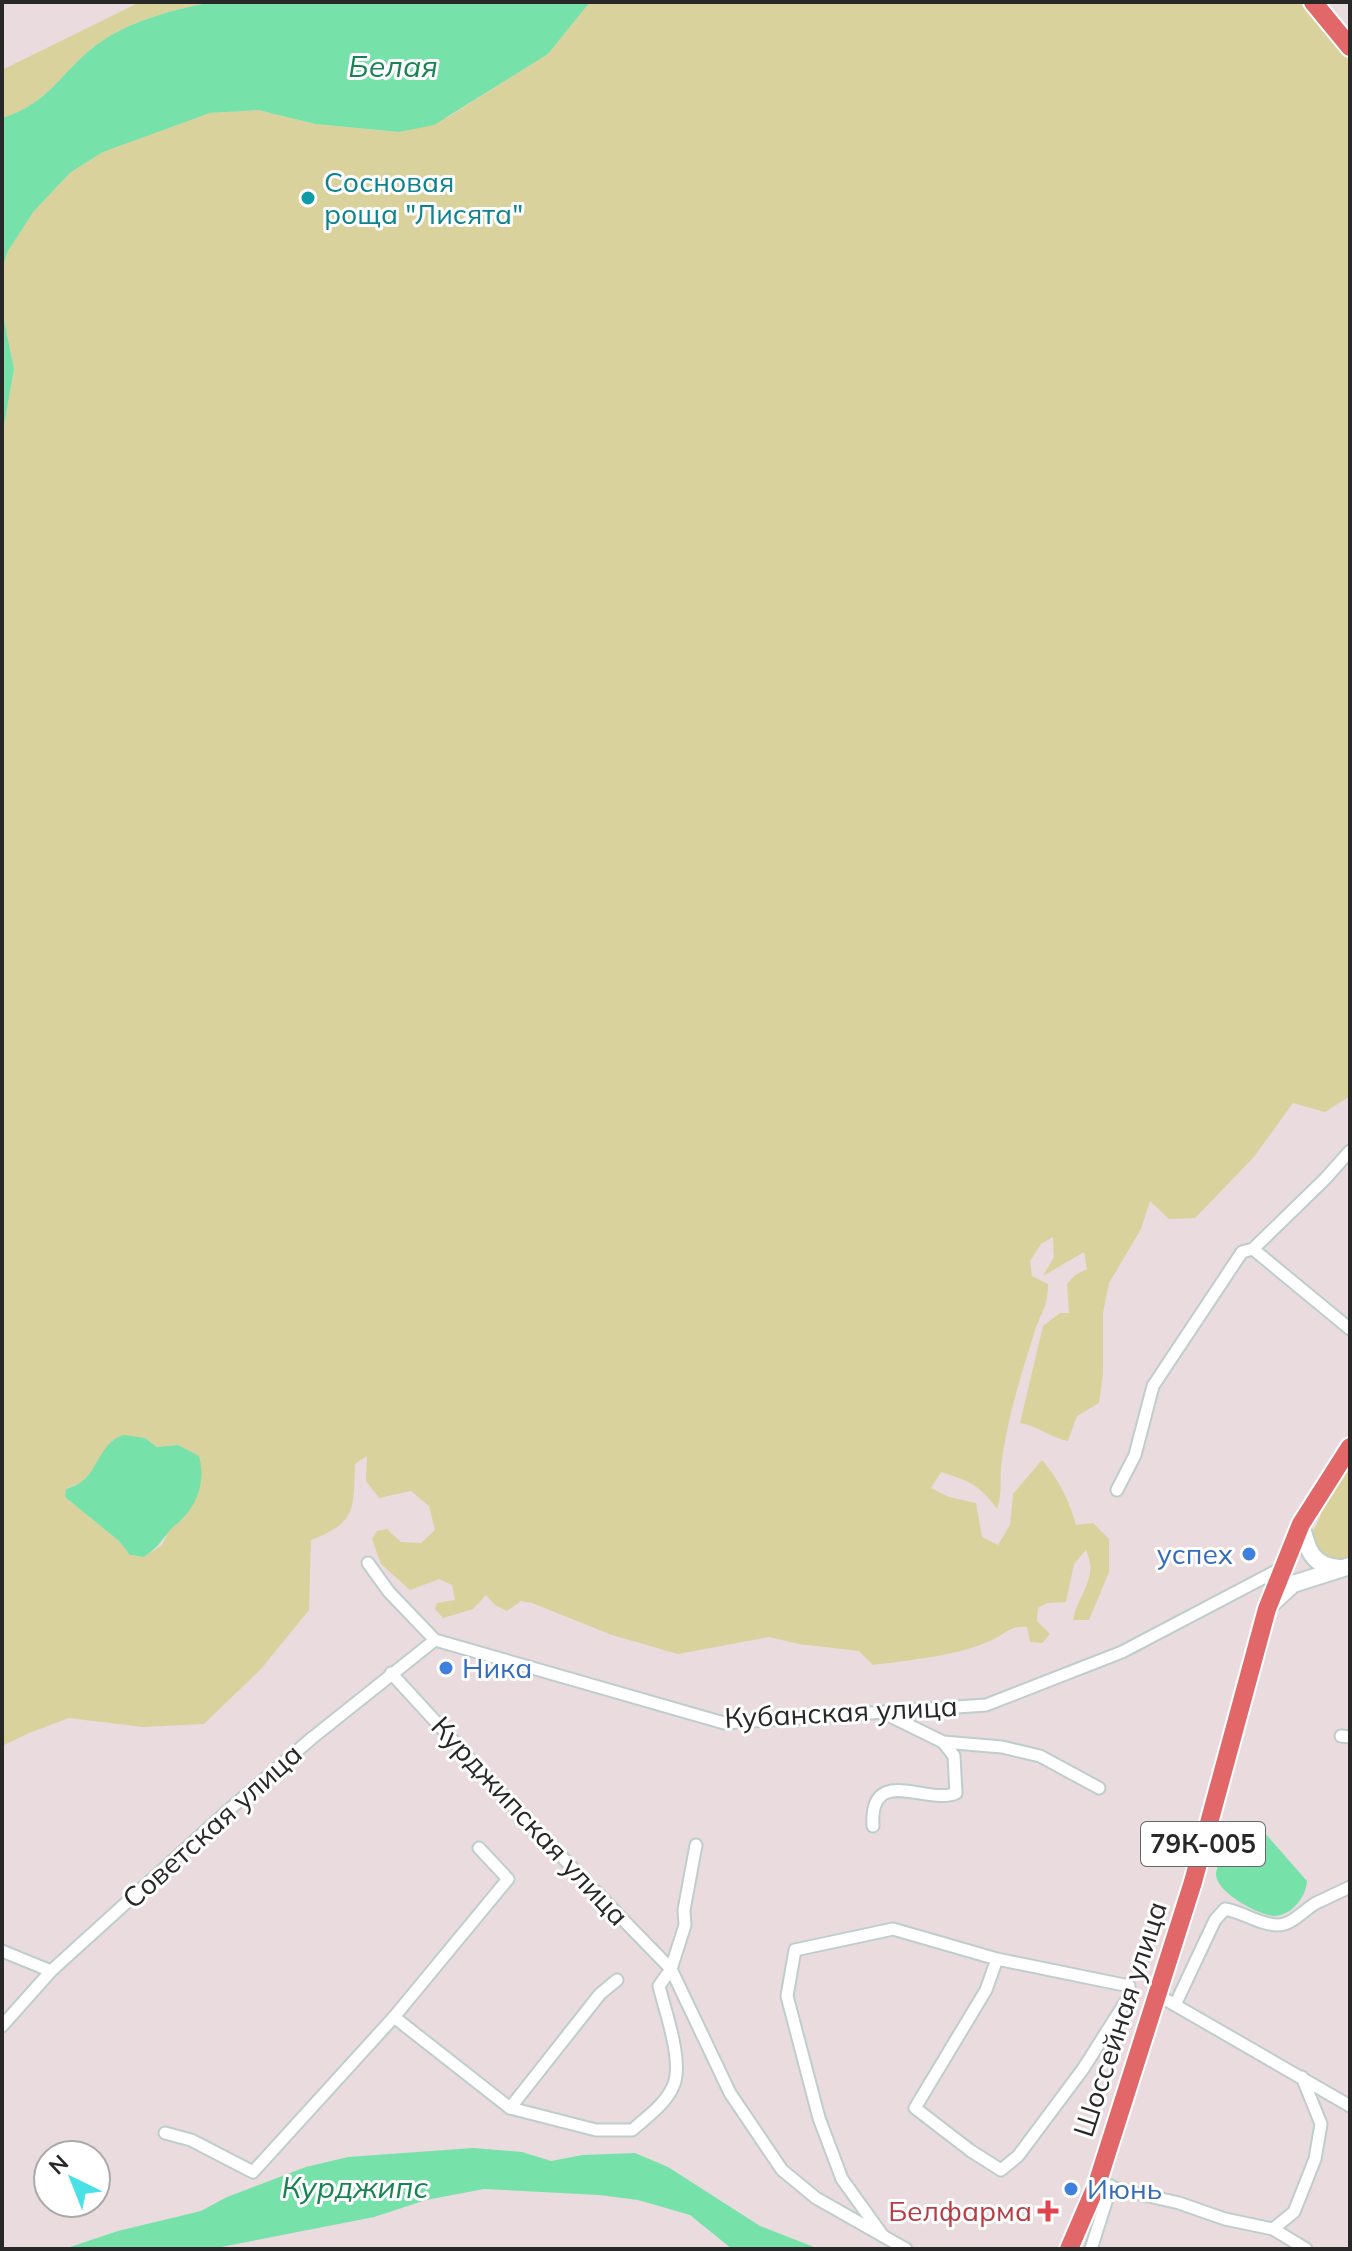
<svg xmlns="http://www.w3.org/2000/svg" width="1352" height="2251" font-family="Mulish,sans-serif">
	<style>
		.green { fill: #dad29c; fill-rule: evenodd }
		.water { fill: #77e1aa }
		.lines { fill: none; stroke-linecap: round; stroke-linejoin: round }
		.minor-casing { stroke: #bfcdcd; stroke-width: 15 }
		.secondary-casing { stroke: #bfcdcd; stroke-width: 20 }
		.primary-casing { stroke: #fff; stroke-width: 22 }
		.minor { stroke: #fff; stroke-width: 11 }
		.secondary { stroke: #fff; stroke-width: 16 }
		.primary { stroke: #e16769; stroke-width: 18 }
		.culture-dot { fill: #0f9aa8; stroke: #fff; stroke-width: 3 }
		.shop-dot { fill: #3f7fe0; stroke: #fff; stroke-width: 3 }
		.health-dot { fill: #e0444e; stroke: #fff; stroke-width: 3 }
		.labels { text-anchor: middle; stroke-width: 6; stroke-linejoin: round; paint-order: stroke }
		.shield { fill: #fff; stroke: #686868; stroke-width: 2 }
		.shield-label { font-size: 26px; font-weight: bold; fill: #282828 }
		.culture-label { font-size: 28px; fill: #0d838f; stroke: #fff; text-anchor: start }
		.shop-label { font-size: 28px; fill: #366cbe; stroke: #fff; text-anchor: start }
		.street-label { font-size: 28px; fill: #282828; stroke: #fff }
		.health-label { font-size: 28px; fill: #be3a42; stroke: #fff; text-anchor: end }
		.water-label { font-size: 30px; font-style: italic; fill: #1a8354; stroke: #fff }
	</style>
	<rect width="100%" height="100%" fill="#e9dbde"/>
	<g class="green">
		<path d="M140 2H212C172 10 128 21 95 46 59 74 50 103 2 118V70Z"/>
		<path d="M590 2H1302L1350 62V1096L1325 1112 1293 1103 1253 1158 1195 1218 1169 1219 1150 1201 1141 1229 1109 1283 1103 1313V1374L1099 1403 1077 1416 1068 1441C1050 1438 1039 1426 1020 1423L1043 1326 1060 1313H1069L1067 1284 1075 1275 1087 1269 1084 1252 1043 1276 1054 1257 1053 1237 1041 1244 1030 1261 1032 1276 1048 1284C1048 1310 1039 1314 1033 1337 1020 1378 1008 1417 1002 1459 999 1477 1003 1492 997 1509 979 1484 969 1481 941 1472L931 1488 949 1497 976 1503 982 1537 998 1545 1010 1525 1013 1494 1042 1460C1059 1480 1069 1500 1076 1525L1093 1523 1109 1539V1572L1089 1620H1073C1079 1592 1099 1579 1086 1550L1074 1564 1066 1602 1047 1603 1038 1608 1037 1621 1050 1634 1042 1643 1030 1642 1027 1627C1011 1625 1005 1634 992 1640 958 1656 910 1660 873 1665L859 1651 799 1644 769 1637 678 1654 612 1635 532 1603 521 1601 507 1611 495 1605 486 1595 473 1609 443 1618 435 1609 437 1603 455 1600 452 1585 439 1579 410 1590 381 1564 372 1539 377 1531 387 1529 401 1542 421 1543 435 1530 429 1506 411 1491 379 1498 366 1481 367 1456 355 1464C353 1511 357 1522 311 1540L309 1610 261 1669 204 1724 143 1727 69 1718 29 1733 2 1746V437L14 369 2 310V269L8 251 34 211 71 172 103 152 210 113 258 110 315 124 399 132 448 117 548 54ZM145 1438 157 1447 178 1445 198 1456 185 1517 169 1530 162 1545 144 1557 130 1555 119 1541 65 1497 66 1489 82 1482 89 1475Z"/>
		<polygon points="1350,1458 1350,1560 1326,1562 1309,1539 1320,1517 1324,1499"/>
	</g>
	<g class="water">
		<path d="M212 2H590L548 54 434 125 399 132 315 124 258 110 210 113 103 152 71 172 34 211 8 251 2 269V118C50 103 59 74 95 46 128 21 172 10 212 2Z"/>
		<polygon points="2,310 14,369 2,437"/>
		<path d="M124 1435 145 1438 157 1447 178 1445 199 1456C205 1478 200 1498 185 1516 181 1521 175 1525 171 1529 159 1543 161 1545 144 1557L130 1555 119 1541 65 1497 66 1489C73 1487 79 1484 84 1480 99 1466 102 1441 124 1435Z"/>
		<path d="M1250 1826 1262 1830 1307 1881C1306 1897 1292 1915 1275 1916 1260 1916 1217 1893 1216 1875 1216 1869 1220 1862 1221 1856 1226 1840 1234 1831 1250 1826Z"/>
		<polygon points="473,2148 522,2152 551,2161 583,2155 635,2153 668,2167 760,2226 819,2249 732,2249 690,2215 638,2200 599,2195 484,2189 426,2200 374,2217 211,2249 64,2249 118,2231 201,2211 227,2197 306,2167 348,2157"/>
	</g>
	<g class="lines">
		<g class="minor-casing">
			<g id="minor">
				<polyline points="1253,1249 1350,1329"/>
				<polyline points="1117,1490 1135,1455 1153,1386 1242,1252 1253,1249 1325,1179 1350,1151"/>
				<polyline points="368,1563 389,1592 435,1640 724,1723 986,1705 1122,1652 1282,1568"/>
				<polyline points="391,1673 527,1821 671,1969 730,2093 782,2170 816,2198 906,2249"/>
				<polyline points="888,1715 943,1742 1002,1747 1040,1756 1099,1788"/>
				<polyline points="1341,1736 1350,1737"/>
				<path d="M873 1826C869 1763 929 1806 956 1793L954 1756 943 1742"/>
				<polyline points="2,1951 51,1971"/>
				<polyline points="1156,1994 1350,2106"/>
				<path d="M1175 2005 1215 1920 1225 1909C1243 1912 1260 1925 1278 1925 1292 1925 1304 1910 1316 1903 1327 1898 1339 1892 1350 1887"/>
				<path d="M394 2017 510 2108 596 2130H632C647 2117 667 2103 674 2084 683 2060 665 2011 659 1986L671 1969 685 1925 684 1910 696 1845"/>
				<polyline points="2,2026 51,1971 223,1815 312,1738 435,1640"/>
				<polyline points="510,2108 600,1994 617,1980"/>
				<polyline points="165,2133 191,2140 253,2172 394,2017 508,1879 479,1848"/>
				<polyline points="1097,2184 1179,2203 1225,2219 1273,2229 1306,2249"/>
				<polyline points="1273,2229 1294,2212 1315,2159 1321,2124 1302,2077"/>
				<polyline points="883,2236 842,2179 819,2118 787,1996 795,1950 893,1929 997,1959 1129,1986 1128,1998 1083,2069 1018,2156 1001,2170 971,2151 915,2108 986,1990 997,1959"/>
				<polyline points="1091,2249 1111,2186"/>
			</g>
		</g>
		<g class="secondary-casing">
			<g id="secondary">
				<path d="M1301 1524C1307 1548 1311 1566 1339 1568"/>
				<polyline points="1268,1607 1293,1584 1350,1566"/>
			</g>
		</g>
		<g class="primary-casing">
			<g id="primary">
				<polyline points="1313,2 1350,47"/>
				<polyline points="1069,2249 1097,2184 1193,1882 1267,1609 1301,1524 1350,1447"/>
			</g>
		</g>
		<use href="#minor" class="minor"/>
		<use href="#secondary" class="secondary"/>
		<use href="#primary" class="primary"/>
	</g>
	<circle class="culture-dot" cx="308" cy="198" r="8"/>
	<g class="shop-dot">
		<circle cx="1249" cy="1554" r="8"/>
		<circle cx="446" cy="1668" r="8"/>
		<circle cx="1071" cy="2189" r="8"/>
	</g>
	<path class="health-dot" d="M1044 2199h8v8h8v8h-8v8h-8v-8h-8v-8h8z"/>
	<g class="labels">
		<rect class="shield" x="1141" y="1822" width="124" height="44" rx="6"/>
		<g class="shield-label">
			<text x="1203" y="1853">79К-005</text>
		</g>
		<g class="culture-label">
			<text x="324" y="192">Сосновая<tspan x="324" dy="32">роща "Лисята"</tspan></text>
		</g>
		<g class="shop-label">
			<text x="1233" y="1564" text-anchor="end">успех</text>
			<text x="462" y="1678">Ника</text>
			<text x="1087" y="2199">Июнь</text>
		</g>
		<g class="street-label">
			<text transform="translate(841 1712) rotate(-3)" y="10">Кубанская улица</text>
			<text transform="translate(530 1821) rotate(47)" y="10">Курджипская улица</text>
			<text transform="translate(212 1826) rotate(-42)" y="10">Советская улица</text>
			<text transform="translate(1120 2019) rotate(-72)" y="10">Шоссейная улица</text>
		</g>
		<g class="health-label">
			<text x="1032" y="2221">Белфарма</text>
		</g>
		<g class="water-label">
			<text x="393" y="77">Белая</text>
			<text x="355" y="2198">Курджипс</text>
		</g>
	</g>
	<rect width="1352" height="2251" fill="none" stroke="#282828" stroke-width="8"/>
	<g transform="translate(72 2179) rotate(317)"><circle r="38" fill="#ffffff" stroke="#a9a9a9" stroke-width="2"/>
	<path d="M0-6L14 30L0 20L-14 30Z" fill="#4ae1e6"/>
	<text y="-12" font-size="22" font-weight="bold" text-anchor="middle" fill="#282828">N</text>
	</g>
</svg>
